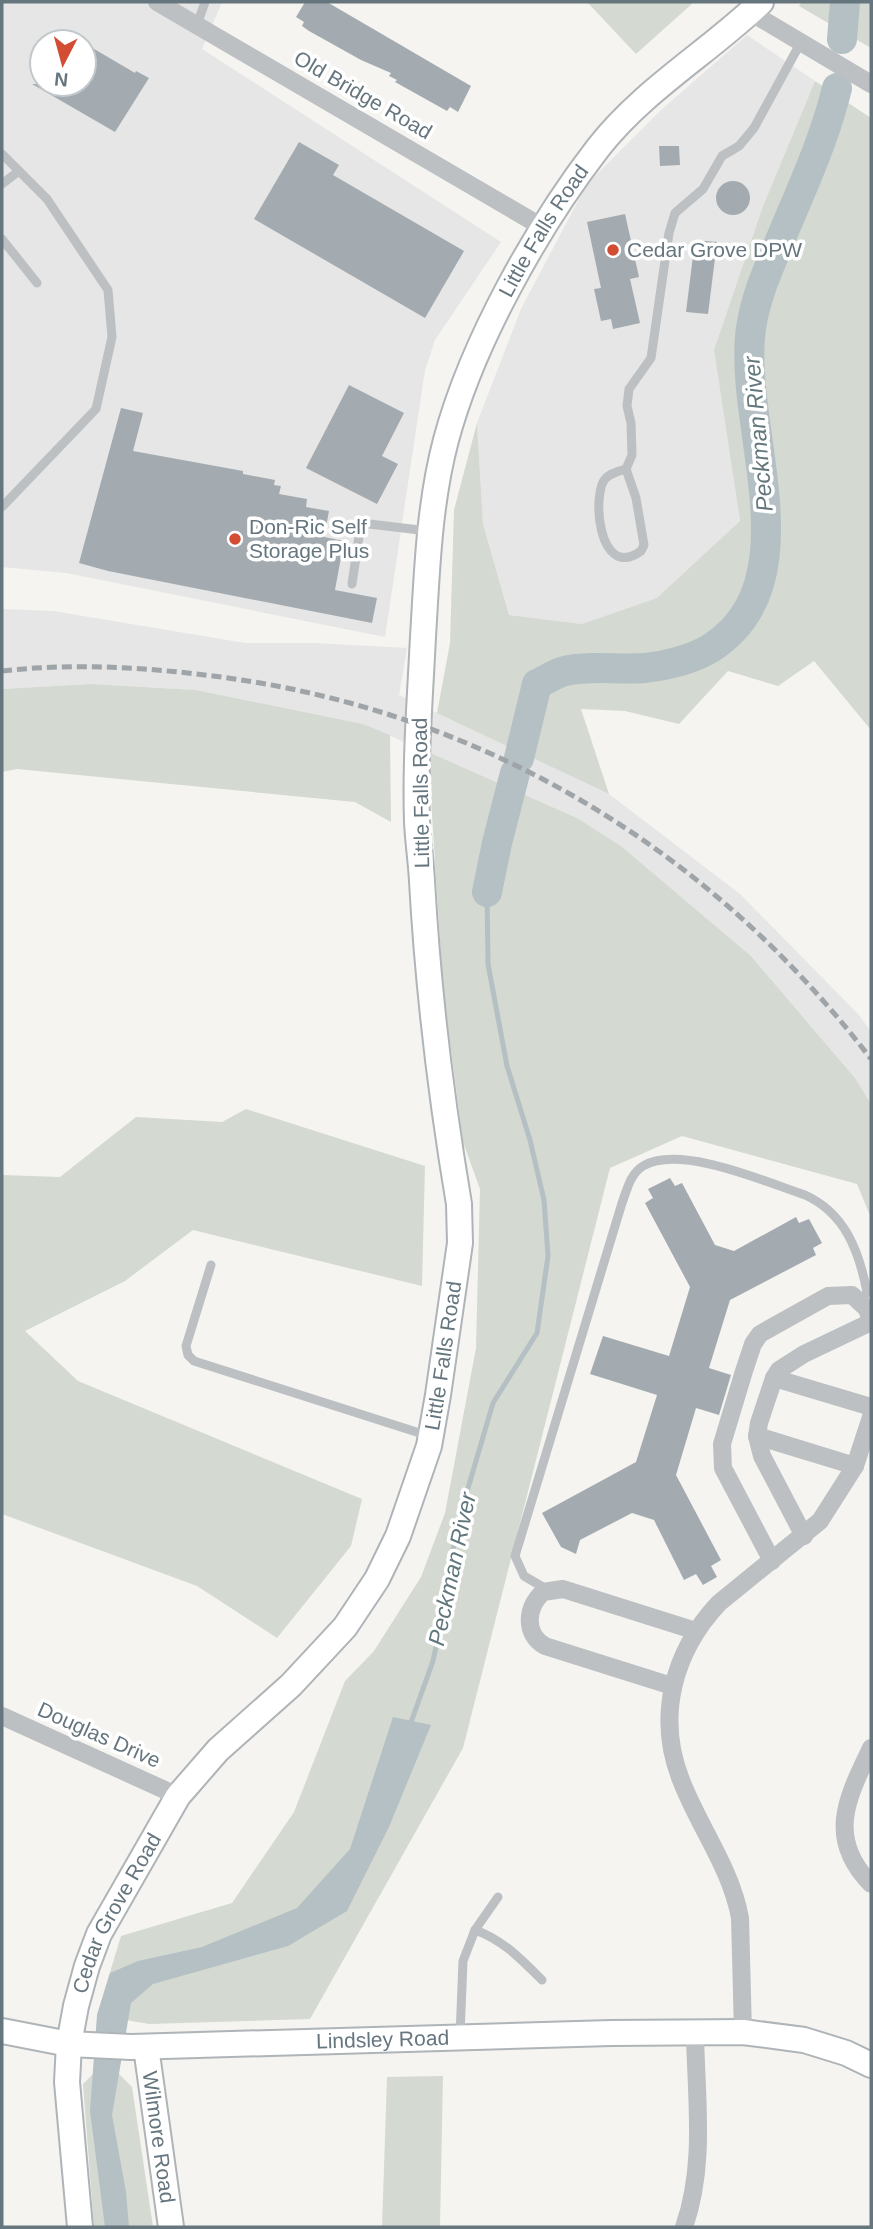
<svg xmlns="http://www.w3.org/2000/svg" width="873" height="2229" font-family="Arial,sans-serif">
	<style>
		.built { fill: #e5e6e5; fill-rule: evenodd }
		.green { fill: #d4d9d1 }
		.water { fill: #b4c0c3 }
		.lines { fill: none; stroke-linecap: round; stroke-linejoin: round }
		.stream { stroke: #b4c0c3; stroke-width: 5 }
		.river { stroke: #b4c0c3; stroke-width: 30 }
		.building { fill: #a4abb0 }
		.secondary-casing { stroke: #aeb4b7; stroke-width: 28 }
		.lane { stroke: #bcc0c3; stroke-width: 9 }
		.street { stroke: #bcc0c3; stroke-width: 18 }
		.secondary { stroke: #fff; stroke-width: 24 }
		.rail { stroke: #9ea4a8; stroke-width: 5; stroke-dasharray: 10 5; stroke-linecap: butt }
		.poi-dot { fill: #d24d34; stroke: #fff; stroke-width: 2.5 }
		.labels { text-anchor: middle; stroke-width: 7; stroke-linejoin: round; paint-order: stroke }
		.street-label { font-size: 21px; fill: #66767f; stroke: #fff }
		.poi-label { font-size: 21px; fill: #66767f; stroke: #fff; text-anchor: start }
		.water-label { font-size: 23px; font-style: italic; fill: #62777c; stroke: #fff }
	</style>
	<rect width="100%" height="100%" fill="#f5f4f1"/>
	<g class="built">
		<path d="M2 2H222L202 49 501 242 435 340 425 370 385 637 66 573 2 567ZM42 42H84V84H42Z"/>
		<polygon points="747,35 815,81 763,206 714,350 740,521 658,598 582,624 509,615 483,524 477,423 521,309 587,184 661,110"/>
		<polygon points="2,609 53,611 245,643 314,643 407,648 399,695 609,794 740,894 859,1015 871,1032 871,1104 855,1078 751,956 621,846 577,818 363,724 196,690 90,684 2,689"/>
	</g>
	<g class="green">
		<polygon points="587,2 694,2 636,54"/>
		<polygon points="802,2 871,2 871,48 799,6"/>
		<polygon points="815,81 871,118 871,730 814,661 778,686 728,671 679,724 625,711 581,709 609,794 437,713 450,643 454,510 477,423 483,524 509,615 582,624 657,598 740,521 714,350 763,206"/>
		<polygon points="90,684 196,690 363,724 390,735 391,822 355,802 17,769 2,772 2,689"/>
		<polygon points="428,752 577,818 621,846 751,956 855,1078 871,1104 871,1218 857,1184 682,1136 610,1168 463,1748 310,2019 149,2024 97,2015 121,1936 232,1903 294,1812 345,1681 374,1651 421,1577 445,1513 476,1348 480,1189 463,1142 443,988"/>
		<polygon points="246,1109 425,1166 422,1286 193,1230 125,1281 25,1331 78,1381 362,1499 351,1546 277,1638 197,1586 2,1514 2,1175 60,1177 136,1117 222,1122"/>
		<polygon points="93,2074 119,2074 132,2087 153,2227 94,2227 83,2084"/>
		<polygon points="443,2076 440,2227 382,2227 387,2077"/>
	</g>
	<polygon class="water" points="393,1717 431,1725 389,1827 347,1911 288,1946 153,1984 131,2003 112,2115 126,2192 129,2227 105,2227 90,2111 97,2015 110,1973 138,1961 202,1947 297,1908 350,1849"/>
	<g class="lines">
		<polyline class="stream" points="410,1725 433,1661 448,1588 456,1529 493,1403 537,1333 548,1256 544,1200 530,1140 507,1066 488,964 487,892"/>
		<g class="river">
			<polyline points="842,39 845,2"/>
			<path d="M519 758 537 684C546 680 556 673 565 671 592 665 619 670 645 668 666 666 693 659 711 648 815 581 737 426 751 328 756 296 767 272 779 243 800 192 824 142 837 88"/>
			<polyline points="487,892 497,843 515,773"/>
		</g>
	</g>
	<g class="building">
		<polygon points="305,2 327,2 471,86 458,112 450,107 447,111 395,82 397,80 389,76 391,73 361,60 309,31 302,26 304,22 296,17"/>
		<polygon points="84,43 135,73 136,71 149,78 115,132 32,84 84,84"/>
		<polygon points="299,142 339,165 333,175 464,251 425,318 254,219"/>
		<polygon points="659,146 679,146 680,165 660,166"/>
		<circle cx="733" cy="198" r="17"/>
		<polygon points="625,214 639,277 630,279 640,323 613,329 611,319 601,321 594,289 601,288 587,222"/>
		<polygon points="695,240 717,242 708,314 686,312"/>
		<polygon points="349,385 404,413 382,456 398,464 377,504 306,468"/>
		<polygon points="121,408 143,413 133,451 243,471 243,474 275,480 274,485 281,486 279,494 307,499 306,507 329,511 324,537 344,541 335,590 377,598 372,623 108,571 79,563"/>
		<polygon points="670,1178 675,1186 682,1183 715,1245 734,1251 796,1217 799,1223 809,1219 822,1243 813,1248 816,1255 730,1300 709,1368 731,1375 719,1415 696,1408 676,1475 721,1560 711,1566 717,1577 703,1585 696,1574 684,1580 654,1520 632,1513 580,1540 576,1554 561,1547 542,1513 636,1462 657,1395 590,1374 603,1336 669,1356 690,1287 645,1203 653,1198 648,1189"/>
	</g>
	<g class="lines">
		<g class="secondary-casing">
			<g id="secondary">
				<path id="s1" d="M2 2031 69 2044 131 2047 611 2033 743 2032 804 2040 846 2053 871 2065"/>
				<path id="s2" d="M146 2047 171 2227"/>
				<path id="s3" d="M80 2227 67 2082 69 2044 76 2006 87 1966 99 1934 178 1796 218 1750 291 1685 345 1627 377 1579 398 1536 429 1446 438 1395 460 1243 459 1204C441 1097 428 989 422 881 421 862 418 842 417 822 415 760 420 698 423 637 427 571 429 504 446 440 472 343 537 227 598 148 643 90 709 52 761 2"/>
			</g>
		</g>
		<g class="lane">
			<polyline points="197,25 205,2"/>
			<polyline points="2,154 47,199 108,290 112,337 96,409 2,507"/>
			<polyline points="2,184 19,171"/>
			<polyline points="2,239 37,283"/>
			<path d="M626 469C619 471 611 473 606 478 591 492 598 582 641 551L644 545 636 498 626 469 632 455 631 423 627 406 629 389 651 358 669 233 675 213 703 189 722 156 739 146 754 128 801 42"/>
			<polyline points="352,584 361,523 428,531"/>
			<polyline points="211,1265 186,1346 188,1355 194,1361 429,1436"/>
			<path d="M548 1590 524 1576 515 1556 622 1203C627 1190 630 1174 643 1166 680 1144 766 1182 805 1195 845 1213 859 1251 867 1292L861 1301"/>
			<path d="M475 1930C503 1940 521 1959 542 1980"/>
			<polyline points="460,2036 463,1961 475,1930 498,1897"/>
		</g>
		<g class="street">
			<polyline points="157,2 544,228"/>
			<polyline points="750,12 871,84"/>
			<polyline points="774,1378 871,1407"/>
			<polyline points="757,1436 855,1466"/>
			<polyline points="804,1536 762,1456 757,1436 759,1423 774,1378 779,1370 804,1354 871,1322"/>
			<polyline points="772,1561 723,1468 722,1444 744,1371 753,1344 760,1334 828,1296 852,1295 867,1309 871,1321"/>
			<path d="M672 1686 545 1646C524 1634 526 1608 543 1592L563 1589 696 1631"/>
			<polyline points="2,1716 178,1796"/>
			<path d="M871 1748C847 1798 826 1838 871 1884"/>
			<path d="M743 2032 740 1918C731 1868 699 1827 681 1780 656 1717 673 1652 719 1603L820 1521 855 1466 871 1417"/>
			<path d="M684 2227C706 2165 696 2098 695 2033"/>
		</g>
		<use href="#secondary" class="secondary"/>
		<path class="rail" d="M2 671C72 663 143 667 213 676 479 709 709 847 871 1059"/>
	</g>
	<g class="poi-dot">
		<circle cx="613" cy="250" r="7"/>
		<circle cx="235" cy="539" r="7"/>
	</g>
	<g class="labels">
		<g class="street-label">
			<text transform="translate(363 95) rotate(30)" y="7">Old Bridge Road</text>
			<text dy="7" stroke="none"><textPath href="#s3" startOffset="2140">Little Falls Road</textPath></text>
			<text transform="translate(421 793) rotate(-91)" y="7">Little Falls Road</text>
			<text dy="7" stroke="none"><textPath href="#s3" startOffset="987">Little Falls Road</textPath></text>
			<text transform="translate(99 1735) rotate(24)" y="7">Douglas Drive</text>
			<text dy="7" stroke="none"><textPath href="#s3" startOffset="324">Cedar Grove Road</textPath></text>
			<text dy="7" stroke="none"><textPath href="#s1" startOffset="382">Lindsley Road</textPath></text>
			<text dy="7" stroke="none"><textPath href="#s2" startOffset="91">Wilmore Road</textPath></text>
		</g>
		<g class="poi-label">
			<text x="627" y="257">Cedar Grove DPW</text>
			<text x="249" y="534">Don-Ric Self<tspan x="249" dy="24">Storage Plus</tspan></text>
		</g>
		<g class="water-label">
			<text transform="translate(758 434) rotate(-95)" y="8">Peckman River</text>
			<text transform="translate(452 1569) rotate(-78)" y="8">Peckman River</text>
		</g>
	</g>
	<rect width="873" height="2229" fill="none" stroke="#66767f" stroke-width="7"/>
	<g transform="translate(63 63) rotate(186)"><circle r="33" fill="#ffffff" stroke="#c2c8cc" stroke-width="2"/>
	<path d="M0-5L12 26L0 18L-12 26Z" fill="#d24d34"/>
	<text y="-10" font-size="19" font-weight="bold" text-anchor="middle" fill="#66767f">N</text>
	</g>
</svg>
